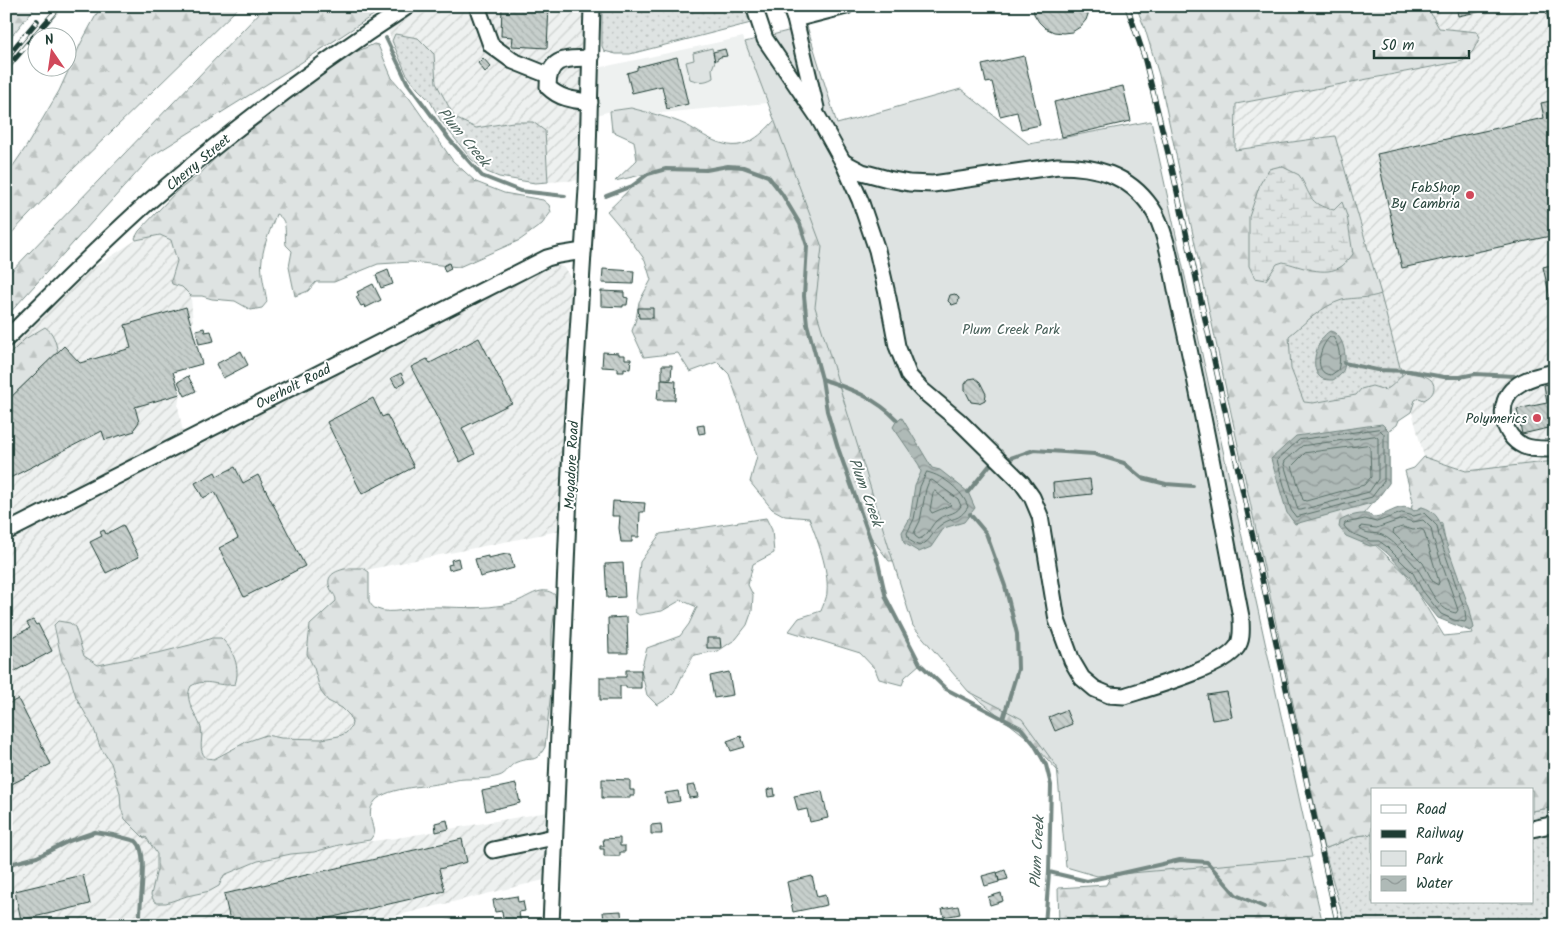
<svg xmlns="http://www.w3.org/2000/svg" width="1561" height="931" font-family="Kalam,sans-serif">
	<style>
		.built { fill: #eef1f0 }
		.industrial { fill: url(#industrial-furrows) }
		.grass { fill: url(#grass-dots); stroke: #7e908b }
		.forest { fill: url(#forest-firs); stroke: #7e908b }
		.wetland { fill: url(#wetland-marsh); stroke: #7e908b }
		.park { fill: #dee3e2; stroke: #7e908b }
		.water { fill: url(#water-waves); stroke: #758883 }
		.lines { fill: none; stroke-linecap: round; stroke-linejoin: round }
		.shore { stroke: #596f68; stroke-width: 1 }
		.stream { stroke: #758883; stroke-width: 4 }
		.building { fill: url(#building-back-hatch); stroke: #1f3d34 }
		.minor-casing { stroke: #1f3d34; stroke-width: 19 }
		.minor { stroke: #fff; stroke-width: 15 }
		.rail-casing { stroke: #1f3d34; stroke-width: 5.5 }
		.rail { stroke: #fff; stroke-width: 4; stroke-dasharray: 11; stroke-linecap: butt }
		.poi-dot { fill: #d1495b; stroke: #fff; stroke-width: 2 }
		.labels { text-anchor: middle; stroke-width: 4; stroke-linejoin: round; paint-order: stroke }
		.street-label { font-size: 14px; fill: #1f3d34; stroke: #fff }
		.poi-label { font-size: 14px; fill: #1f3d34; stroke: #fff; text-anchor: end }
		.park-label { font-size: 14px; fill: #455e57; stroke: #fff }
		.water-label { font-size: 15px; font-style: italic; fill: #4a625b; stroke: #fff }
	</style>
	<defs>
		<pattern id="industrial-furrows" width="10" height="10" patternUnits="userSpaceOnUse" patternTransform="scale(1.25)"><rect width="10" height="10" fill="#eef1f0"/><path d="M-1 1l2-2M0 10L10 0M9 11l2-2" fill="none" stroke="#ccd0ce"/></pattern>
		<pattern id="grass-dots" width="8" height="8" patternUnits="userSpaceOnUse" patternTransform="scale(1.25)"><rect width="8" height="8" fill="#dee3e2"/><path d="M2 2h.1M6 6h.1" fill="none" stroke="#bec4c2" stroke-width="1.8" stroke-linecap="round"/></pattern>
		<pattern id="forest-firs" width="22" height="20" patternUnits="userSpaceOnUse" patternTransform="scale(1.25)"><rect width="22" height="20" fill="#dee3e2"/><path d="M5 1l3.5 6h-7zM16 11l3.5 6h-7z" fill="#bec4c2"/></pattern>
		<pattern id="wetland-marsh" width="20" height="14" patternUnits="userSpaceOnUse" patternTransform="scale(1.25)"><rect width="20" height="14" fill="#dee3e2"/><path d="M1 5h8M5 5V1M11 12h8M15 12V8" fill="none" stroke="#bec4c2"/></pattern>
		<pattern id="water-waves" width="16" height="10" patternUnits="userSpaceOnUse" patternTransform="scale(1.25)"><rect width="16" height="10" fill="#afbab7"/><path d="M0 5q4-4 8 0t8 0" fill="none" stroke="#8e9896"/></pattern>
		<pattern id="building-back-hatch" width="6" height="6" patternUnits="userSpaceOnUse" patternTransform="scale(1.25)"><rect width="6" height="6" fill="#c7cfcc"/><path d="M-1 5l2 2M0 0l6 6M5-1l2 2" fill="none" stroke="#aab3b0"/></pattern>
	</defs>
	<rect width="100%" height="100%" fill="#fff"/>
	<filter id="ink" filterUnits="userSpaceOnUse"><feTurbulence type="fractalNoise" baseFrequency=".02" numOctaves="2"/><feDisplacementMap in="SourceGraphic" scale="10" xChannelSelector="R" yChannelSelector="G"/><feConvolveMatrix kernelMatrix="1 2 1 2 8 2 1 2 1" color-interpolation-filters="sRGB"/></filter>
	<g filter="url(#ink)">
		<polygon class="built" points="743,37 768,103 649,114 631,108 610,111 597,115 598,68"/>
		<g class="industrial">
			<polygon points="421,6 586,6 582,180 548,182 546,159 513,122 476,128 455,118 436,83 434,54 395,35 392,41 387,28"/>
			<polygon points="1428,6 1555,6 1555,461 1466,471 1424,457 1376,276 1335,136 1235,151 1236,104 1464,61 1476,32 1439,28 1429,9"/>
			<polygon points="160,235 171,240 177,261 171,281 172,284 185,288 191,296 193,327 202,364 174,373 180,394 178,406 183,433 6,525 6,345 66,286 136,240"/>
			<polygon points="552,264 563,267 575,281 566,387 558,531 366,570 350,568 332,592 336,598 336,601 331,607 316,619 309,628 307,654 314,668 321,692 328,701 342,708 350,716 352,723 346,733 339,736 322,739 281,738 266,736 231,748 214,759 206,758 201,752 201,728 189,701 188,694 191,686 210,681 229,685 235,684 234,658 227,643 212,638 194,644 162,652 98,665 84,656 74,627 54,630 62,661 68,670 76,697 94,729 100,747 111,763 120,793 120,801 125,819 143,838 146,836 157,854 156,873 177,899 217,888 224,875 258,861 291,854 314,852 339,845 397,838 548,812 548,879 357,925 6,925 6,539 450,306"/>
		</g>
		<g class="grass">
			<polygon points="602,6 747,6 751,23 630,54 616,54 604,51 602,46"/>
			<polygon points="395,34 418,38 434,54 436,83 455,118 476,128 513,122 533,122 545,131 548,182 535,183 499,177 487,172 471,159 441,121 430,101 417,88 406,73 392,41"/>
			<polygon points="1379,288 1402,375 1395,397 1309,410 1295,403 1276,338 1292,314"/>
			<polygon points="1555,807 1555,925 1345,925 1324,849 1357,836 1372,834 1372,902 1532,902 1532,811"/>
		</g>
		<g class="forest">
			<polygon points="6,6 36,6 6,43"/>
			<polygon points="101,6 240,6 69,173 6,239 6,176 26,147 59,91 81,43"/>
			<polygon points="266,6 387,6 299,64 152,156 6,317 6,277"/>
			<path d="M1136 6H1428L1429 10 1439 28 1477 32 1480 37 1473 51 1463 61 1236 104 1235 150 1335 136 1381 294C1368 299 1355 297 1342 300 1322 306 1305 323 1289 336L1291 369 1304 402 1313 403 1356 395 1361 389 1372 386 1385 390C1394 386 1398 378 1406 372 1416 375 1434 374 1434 388 1433 395 1429 397 1424 400L1419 398 1415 400 1411 412 1399 420 1397 425 1389 431V483L1354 525 1406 574 1444 636 1473 633 1452 578 1442 524 1422 507 1414 511 1411 509 1413 501 1405 471 1414 468 1424 457 1466 471 1555 461V807L1532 811V790H1372V834L1357 836 1324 849 1159 75 1145 29Z"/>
			<path d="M374 44 378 45 392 78 410 99 453 161 476 182 504 193 543 200 549 205 551 212 542 224 520 240 459 267 411 262 378 264 334 282H316L308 291 295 296 289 267 292 251 286 245C284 234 289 220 276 214 271 229 264 243 262 259 260 272 265 288 267 302L262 308 251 310 235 301 212 299 202 296H191L182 287 172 284 171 281 177 261 171 240 160 235 136 240 135 238 139 231 176 192 201 173 223 150 260 123 305 85 354 51 356 52Z"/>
			<path d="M631 108C649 113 669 117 686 125 698 131 710 141 724 144 749 151 766 130 781 113L1066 780 1030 740 968 691 917 559 889 561 868 533 877 558 886 598 920 664 905 677 902 685 879 679 875 669 860 653 789 631 799 618 821 611C823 605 827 598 827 592 829 569 817 539 809 518L785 516 772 509 750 482 757 456 729 374 717 362 690 372 678 353 644 357 632 331 636 319 639 302 651 280 645 260 623 230 607 211C623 198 635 179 654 172L615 181 637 160 634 141 612 131 610 111Z"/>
			<path d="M45 327C54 333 55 341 58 352L6 402V358L25 339Z"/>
			<polygon points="766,518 772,530 774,553 753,564 748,585 753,595 752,611 747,625 736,639 718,651 694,655 682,676 674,693 670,697 657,705 647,695 641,670 647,648 680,636 689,624 697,607 681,600 662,611 639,615 635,612 640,562 660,534"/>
			<path d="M350 568H363L369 572V601C371 605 373 608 377 609 391 615 409 608 424 607 454 606 482 611 512 603 526 600 541 583 555 595L556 603 552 630V682L545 747C535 765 532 756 517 762 510 764 507 774 499 776 488 779 476 779 465 779 457 779 450 782 442 783 425 787 382 787 373 804 367 813 373 824 374 834L370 840 339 845 314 852 291 854 258 861 224 875 219 886 210 891 187 896 166 903H157L154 901 151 895 157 869V854L146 837 144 838 125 819 121 808 120 793 111 763 100 747 94 729 76 697 68 670 62 661 54 625 58 621 70 623 75 627 84 656 98 665 162 652 194 644 212 638H221C233 649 241 668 235 684 219 688 207 677 191 686 183 701 197 714 201 728 204 739 197 749 206 758L214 759 246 742 266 735 281 738 322 739 339 736 346 733 351 727 352 723 350 716 342 708 328 701 321 692 314 668 307 654 310 625 336 601C336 596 334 595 331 590 323 574 338 570 350 568Z"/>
			<polygon points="1281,738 1323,925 1059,925 1058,888 1106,885 1117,865"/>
		</g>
		<path class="wetland" d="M1281 166 1299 175C1312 195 1307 204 1334 210L1342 202 1347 216 1353 254C1350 258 1346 263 1342 266 1325 278 1300 266 1283 262L1277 264 1266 280 1255 278 1249 266V217L1260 184 1269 169Z"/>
		<g class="park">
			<polygon points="807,26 837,124 961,89 1029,144 1151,121 1312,857 1097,876 1066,867 1057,767 1022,719 968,691 913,626 815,307 822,247 745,42"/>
			<path d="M712 48 715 61 712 69 713 78C704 83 699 82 690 79L686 62 694 60 693 53Z"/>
		</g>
		<g class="water">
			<path d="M1330 331C1344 333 1349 361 1342 373 1340 376 1336 378 1333 380 1329 380 1324 380 1321 378 1308 368 1317 338 1330 331Z"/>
			<polygon points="902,418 932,468 940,470 968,492 975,508 964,522 944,528 931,547 919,552 904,543 902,532 910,518 915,485 921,472 919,465 893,427 897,420"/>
			<polygon points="1382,424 1389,431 1389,483 1375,502 1295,524 1287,513 1271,459 1296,436"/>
			<path d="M1422 507C1435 510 1442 522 1443 534L1470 610 1474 628 1470 631 1438 618 1418 593 1409 576 1387 553 1377 545 1370 546 1346 536 1339 527 1340 521C1346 517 1358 513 1366 514 1368 514 1371 516 1373 517 1387 517 1401 500 1414 511Z"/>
		</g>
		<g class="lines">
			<g class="shore">
				<path d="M1330 337H1333C1340 346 1341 360 1338 370L1331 375C1312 374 1320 345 1330 337Z"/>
				<polygon points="1379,429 1384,434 1384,481 1372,497 1296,517 1291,510 1277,460 1299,440"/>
				<polygon points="1375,436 1378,438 1378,479 1369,492 1301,510 1298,510 1284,464 1285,461 1302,446"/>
				<polygon points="1367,445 1370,447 1371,477 1364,485 1306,501 1303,500 1292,466 1305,453"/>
				<path d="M927 472C944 476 963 491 968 507 958 522 954 516 942 524 931 531 933 541 919 546L909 540 907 533 914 519 920 487Z"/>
				<path d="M932 480 958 499 961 506C955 516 944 513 936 521 930 527 928 536 919 539L915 536 914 533 920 521 926 489 929 481Z"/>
				<polygon points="935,491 951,505 932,513 930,510 933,493"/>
				<polygon points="1402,513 1414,516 1424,513 1437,526 1439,536 1465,611 1466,620 1465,622 1454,620 1441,614 1422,590 1413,573 1386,546 1379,541 1370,541 1349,532 1344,526 1345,523 1365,519 1376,522"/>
				<path d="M1403 519 1413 522 1423 520 1431 528 1433 538 1458 610 1456 613C1435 610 1428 582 1416 567 1407 557 1395 541 1382 535 1374 532 1367 535 1360 529L1361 526 1376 528Z"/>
				<polygon points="1403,527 1413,530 1421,529 1424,531 1439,582 1438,585 1433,582 1423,563 1393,533 1394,530"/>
			</g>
			<g class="stream">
				<polyline points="371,6 372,9"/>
				<polyline points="386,38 407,82 449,139 482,176 520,191 565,196"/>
				<polyline points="606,196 632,186 648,174 666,169 706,170 728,166 743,167 768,176 782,194 800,224 807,246 804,296 807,324 822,379 827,411 838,448 877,558 886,598 920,664 946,689 1021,728 1034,744 1046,765 1051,785 1049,872 1045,925"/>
				<polyline points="1344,363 1377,370 1410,371 1444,377 1460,377 1475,374 1514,376"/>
				<path d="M822 379C851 389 876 398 897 420"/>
				<polyline points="1005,460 1034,450 1094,454 1124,463 1142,478 1166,484 1193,486"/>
				<polyline points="968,492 990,465 996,463"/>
				<polyline points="970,514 986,533 1005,586 1017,634 1018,669 1003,719"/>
				<path d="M6 865 37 857 69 841 95 832 113 835 136 841C150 853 138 906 140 925"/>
				<polyline points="1049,872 1087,881 1180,860 1207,862 1236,895 1264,907"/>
			</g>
		</g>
		<g class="building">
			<polygon points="502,6 549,6 547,48 512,46 513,37 501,36"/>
			<polygon points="1033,6 1091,6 1086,20 1080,27 1072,32 1063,33 1054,32 1045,28 1039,22 1034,14"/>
			<polygon points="1456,6 1506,6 1458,16"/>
			<polygon points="1545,6 1555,6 1555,18 1548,20"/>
			<polygon points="725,49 727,56 720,57 715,61 713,52"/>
			<polygon points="1024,56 1040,125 1021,129 1017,112 1000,116 992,82 986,83 982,65"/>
			<polygon points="677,57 688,104 667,109 662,86 632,93 627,73 637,70 637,67"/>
			<polygon points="483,58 491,67 485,72 478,63"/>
			<polygon points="1123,86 1131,121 1062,137 1054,102"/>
			<polygon points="1555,100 1555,235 1402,268 1377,154 1544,118 1541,103"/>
			<polygon points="449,263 451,269 445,272 443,266"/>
			<polygon points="1555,264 1555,320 1543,267"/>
			<polygon points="603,269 634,271 633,284 602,283"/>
			<polygon points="388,270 393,284 381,288 376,275"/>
			<polygon points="373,284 381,300 365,308 364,305 361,306 356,297 359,295 357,292"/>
			<polygon points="601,291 624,292 624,297 628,298 627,305 623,305 623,307 601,306"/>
			<polygon points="955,294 959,298 958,303 952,305 948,301 950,295"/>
			<polygon points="186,307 202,364 173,372 180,394 135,407 139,422 134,429 135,431 105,440 102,431 6,480 6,402 64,346 80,363 131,348 125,325"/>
			<polygon points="638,308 653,308 653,318 639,318"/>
			<polygon points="204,328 205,332 211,331 214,341 199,344 196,330"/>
			<polygon points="479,338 512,403 462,428 475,454 460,462 411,367 427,359 430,363"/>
			<polygon points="241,351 248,365 223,378 216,364"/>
			<polygon points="603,352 619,353 619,355 625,355 625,359 631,359 630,369 624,368 624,372 618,372 618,368 602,367"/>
			<polygon points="662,365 672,365 671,379 662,379"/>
			<polygon points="401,373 405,382 396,387 391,378"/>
			<polygon points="188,376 196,391 185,396 178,382"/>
			<polygon points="975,378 980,382 986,394 985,400 979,403 971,402 965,390 965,384 969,379"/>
			<polygon points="661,380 676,381 675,400 657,400 658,389 661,389"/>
			<polygon points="1555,383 1555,437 1553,427 1522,434 1517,409 1547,403 1544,385"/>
			<polygon points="373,398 382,417 387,415 414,467 362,494 327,422"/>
			<polygon points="704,425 705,433 699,434 697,426"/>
			<polygon points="235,467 243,483 258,475 305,566 244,597 219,548 238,538 215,492 203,498 195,483 215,472 217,476"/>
			<polygon points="1090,479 1092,494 1054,498 1053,483"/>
			<polygon points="613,501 645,503 644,512 640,512 639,537 632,537 632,542 621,542 619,528 620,516 612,516"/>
			<polygon points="123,525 139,557 106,573 90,542 102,536 100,532 104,530 106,534"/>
			<polygon points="506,554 510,554 514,568 480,577 475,559 488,556 488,558"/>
			<polygon points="458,558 460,567 449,570 448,565 452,564 451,560"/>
			<polygon points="623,563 625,597 607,598 605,564"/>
			<polygon points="627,617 628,653 609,653 608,618"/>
			<polygon points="33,620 36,625 38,624 52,651 6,676 6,640 30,628 27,623"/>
			<polygon points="707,638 720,638 721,648 707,648"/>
			<polygon points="626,670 641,670 641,688 626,688 626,686 620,686 620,700 600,700 600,677 626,677"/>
			<polygon points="729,672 733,695 714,698 710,676"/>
			<polygon points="1227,692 1232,717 1212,720 1207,695"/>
			<polygon points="18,699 51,764 6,787 6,705"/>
			<polygon points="1066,710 1072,724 1055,731 1049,717"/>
			<polygon points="741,736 745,747 731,751 727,741"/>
			<polygon points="602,779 630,780 630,790 634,790 634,796 630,796 630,798 602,798"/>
			<polygon points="516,784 520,803 486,811 482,791"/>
			<polygon points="695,785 698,797 689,798 687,786"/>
			<polygon points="774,788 775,796 768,797 767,790"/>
			<polygon points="678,791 680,801 667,803 665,793"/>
			<polygon points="822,791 828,818 810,822 807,809 798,811 794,796"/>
			<polygon points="447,820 449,829 436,832 435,823"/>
			<polygon points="661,824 662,834 651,834 651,825"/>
			<polygon points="620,838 620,846 625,846 625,852 620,852 620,856 604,856 604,849 600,849 600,846 604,846 603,839"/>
			<polygon points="462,839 467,862 439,869 445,891 299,925 231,925 224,894"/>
			<polygon points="1005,870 1008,879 999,881 997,873"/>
			<polygon points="997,872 999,882 985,886 982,876"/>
			<polygon points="83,875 90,904 21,920 15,891"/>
			<polygon points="812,876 817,897 825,895 827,905 793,912 787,882"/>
			<polygon points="1001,893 1003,901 990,905 988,897"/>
			<polygon points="517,896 518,902 523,901 525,911 519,912 521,925 504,925 502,911 495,912 493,900"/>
			<polygon points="958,906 960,914 944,917 942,909"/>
			<polygon points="621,911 622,925 606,925 606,921 604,921 603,912"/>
			<polygon points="458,918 460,925 440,925 440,923"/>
		</g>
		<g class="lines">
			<g class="minor-casing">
				<g id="minor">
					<polyline points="477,6 491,45 513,61 548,75"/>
					<polyline points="754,6 765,39 818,117 843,162"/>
					<polyline points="790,6 795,19 816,108"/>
					<polyline points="795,19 846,6"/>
					<path d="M590 102C574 100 560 99 548 87 548 56 567 59 591 58"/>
					<path d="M843 162 862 172 888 179 909 183 933 184 1058 166C1095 166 1128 174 1151 207 1167 229 1173 277 1179 304 1203 408 1221 513 1241 617 1241 627 1243 639 1237 647 1223 668 1149 688 1124 696L1109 695 1095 689 1082 678 1072 661 1057 620 1040 516 1032 497 1022 483 959 421 922 390 909 376 897 346 888 298 877 250 860 200Z"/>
					<path d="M6 339C52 294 97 248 145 205 228 133 315 66 408 6"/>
					<path d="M1555 372C1541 375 1526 378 1515 387 1496 402 1501 436 1524 446 1533 450 1545 449 1555 449"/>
					<polyline points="6,532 547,258 558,255 583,251"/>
					<polyline points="1532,829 1555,824"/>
					<polyline points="493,850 554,837"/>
					<polyline points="551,925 571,445 587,189 592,6"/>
				</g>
			</g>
			<use href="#minor" class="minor"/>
			<g class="rail-casing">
				<g id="rail">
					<polyline points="1127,6 1144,56 1173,173 1338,925"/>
					<polyline points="6,58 37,21"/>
					<polyline points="6,69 60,6"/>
				</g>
			</g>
			<use href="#rail" class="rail"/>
		</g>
	</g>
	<g class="poi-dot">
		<circle cx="1470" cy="195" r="5"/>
		<circle cx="1537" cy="418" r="5"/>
	</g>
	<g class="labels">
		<g class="street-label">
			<text transform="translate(198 162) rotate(-40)" y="5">Cherry Street</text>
			<text transform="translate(293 386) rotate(-27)" y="5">Overholt Road</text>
			<text transform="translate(571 465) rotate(-87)" y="5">Mogadore Road</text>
		</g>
		<g class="poi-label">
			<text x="1460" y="192">FabShop<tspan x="1460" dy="16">By Cambria</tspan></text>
			<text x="1527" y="423">Polymerics</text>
		</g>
		<g class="park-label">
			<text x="1011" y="334">Plum Creek Park</text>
		</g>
		<g class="water-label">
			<text transform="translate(464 137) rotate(50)" y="5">Plum Creek</text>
			<text transform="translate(866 492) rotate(70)" y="5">Plum Creek</text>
			<text transform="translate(1037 852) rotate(-87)" y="5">Plum Creek</text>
		</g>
	</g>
	<rect width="1561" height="931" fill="none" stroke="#fff" stroke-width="25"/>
	<rect x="12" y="12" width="1536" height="906" fill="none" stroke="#1f3d34" stroke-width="2" filter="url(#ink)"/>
	<rect x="1371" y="788" width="162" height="115" fill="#ffffff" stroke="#a5b1ae"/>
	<rect x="1381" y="805" width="25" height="8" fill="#ffffff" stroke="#a5b1ae"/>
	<text x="1416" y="814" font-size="15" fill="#1f3d34">Road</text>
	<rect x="1381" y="830" width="25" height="8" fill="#1f3d34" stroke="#a5b1ae"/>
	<text x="1416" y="838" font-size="15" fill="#1f3d34">Railway</text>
	<rect x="1381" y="851" width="25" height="15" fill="#dee3e2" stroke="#a5b1ae"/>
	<text x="1416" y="864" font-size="15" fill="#1f3d34">Park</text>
	<rect x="1381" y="876" width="25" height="15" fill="url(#water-waves)" stroke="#a5b1ae"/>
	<text x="1416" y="888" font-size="15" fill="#1f3d34">Water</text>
	<g transform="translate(52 52) rotate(347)"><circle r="24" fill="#ffffff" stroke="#a5b1ae"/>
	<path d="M0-4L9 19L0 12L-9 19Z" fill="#d1495b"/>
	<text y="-8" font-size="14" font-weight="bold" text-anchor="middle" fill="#1f3d34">N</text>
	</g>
	<path d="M1374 50v8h95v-8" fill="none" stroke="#1f3d34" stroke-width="2.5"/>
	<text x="1381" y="50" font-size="15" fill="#1f3d34" stroke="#ffffff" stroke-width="4" paint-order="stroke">50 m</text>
</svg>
